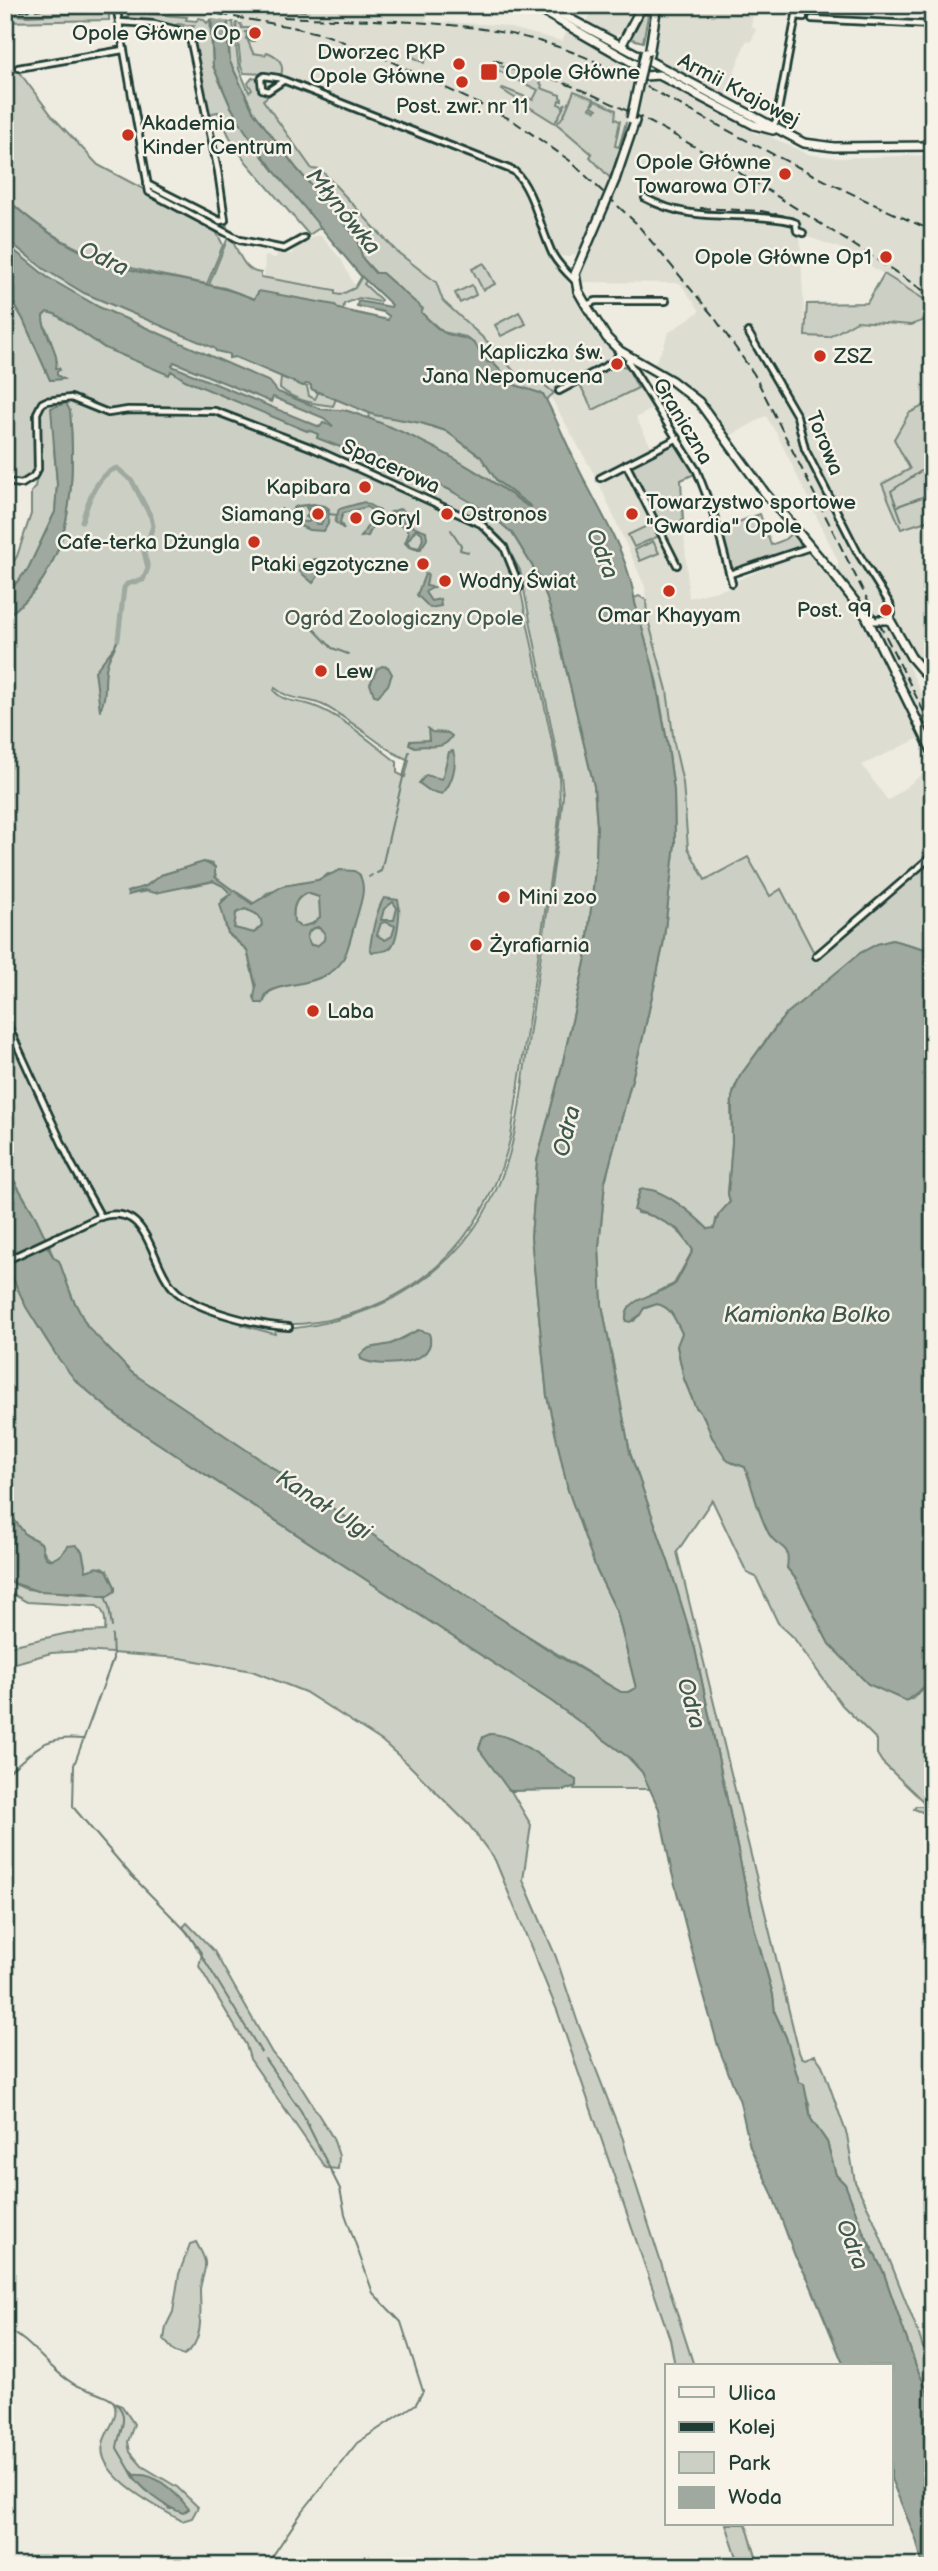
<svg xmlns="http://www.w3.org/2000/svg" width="938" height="2571" font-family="'Balsamiq Sans',sans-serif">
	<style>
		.built { fill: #ddddd2 }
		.green { fill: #cccfc4; stroke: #76867c; stroke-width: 2; fill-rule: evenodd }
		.water { fill: #9fa99f; stroke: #6c7e74; stroke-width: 2; fill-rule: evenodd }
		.pier { fill: #eeece1 }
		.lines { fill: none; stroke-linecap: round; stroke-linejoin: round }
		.stream { stroke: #6c7e74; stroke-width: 2 }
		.canal { stroke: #9fa99f; stroke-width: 5 }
		.street-casing { stroke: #1f3d34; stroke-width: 10 }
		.secondary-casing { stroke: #1f3d34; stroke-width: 12 }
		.street { stroke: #f7f3e8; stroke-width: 4.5 }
		.secondary { stroke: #f7f3e8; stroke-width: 7 }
		.rail { stroke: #1f3d34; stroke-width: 2; stroke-dasharray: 10 5; stroke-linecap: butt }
		.secondary-bridge-casing { stroke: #1f3d34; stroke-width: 12; stroke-linecap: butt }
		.secondary-bridge { stroke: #f7f3e8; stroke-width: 7 }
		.poi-dot { fill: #c8321e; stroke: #f7f3e8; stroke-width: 2.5 }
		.labels { text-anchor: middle; stroke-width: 5; stroke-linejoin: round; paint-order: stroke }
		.poi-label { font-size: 21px; fill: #1f3d34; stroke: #f7f3e8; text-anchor: start }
		.street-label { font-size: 21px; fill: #1f3d34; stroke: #f7f3e8 }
		.park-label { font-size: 21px; fill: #425a51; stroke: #f7f3e8 }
		.water-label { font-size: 23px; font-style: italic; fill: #3f584f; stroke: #f7f3e8 }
	</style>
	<rect width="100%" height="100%" fill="#eeece1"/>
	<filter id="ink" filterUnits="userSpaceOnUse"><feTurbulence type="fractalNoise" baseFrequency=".0143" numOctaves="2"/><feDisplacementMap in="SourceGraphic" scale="14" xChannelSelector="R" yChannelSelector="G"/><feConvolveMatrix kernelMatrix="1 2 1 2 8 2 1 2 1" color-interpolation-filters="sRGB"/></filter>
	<g filter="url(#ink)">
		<g class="built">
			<polygon points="5,5 208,5 208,18 122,12 28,16 5,14"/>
			<polygon points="305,5 443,5 428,13 426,21 499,25 562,41 567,32 742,126 758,135 761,132 807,154 838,158 933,155 933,305 845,250 800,234 805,336 829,336 857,321 911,325 933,317 933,401 910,413 910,469 882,484 901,529 933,519 933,683 911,658 906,661 933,717 933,738 874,620 870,619 924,736 862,765 888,801 933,766 933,851 820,949 813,951 782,889 770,897 749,857 705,881 688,848 683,783 674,743 667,690 647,616 645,587 598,481 551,398 554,392 541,382 535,383 521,378 493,347 443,301 436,282 396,251 321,170 312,169 264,102 264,97 284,86 332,102 513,171 517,175 551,255 592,322 613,350 615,359 578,380 593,410 644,385 657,406 636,418 653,450 661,531 683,520 689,598 728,588 736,584 735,581 812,549 835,576 838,571 838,561 778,436 766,416 730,436 697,394 654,364 664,346 668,333 700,311 680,283 580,282 581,272 610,205 603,198 578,253 569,257 559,256 553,251 520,170 281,75 249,68 241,25 241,9 305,10"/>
			<polygon points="585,5 634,5 622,33 614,36 587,21 593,10"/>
			<polygon points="689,5 740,5 754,8 751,27 756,29 751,42 746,41 734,72 736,73 726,94 721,94 654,58 662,7 687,12"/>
			<polygon points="315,236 321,236 341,259 353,283 356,285 355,288 340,295 335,294 335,290 264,277 265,256 276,258 277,253 293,254 294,250"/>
			<polygon points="5,239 59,279 84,292 183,333 229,354 230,358 235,357 302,386 311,385 312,389 336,399 413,421 501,486 414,437 349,411 321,410 279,392 270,382 99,307 37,270 5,243"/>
			<polygon points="174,361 271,402 273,397 280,399 324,418 333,426 321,427 172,366"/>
		</g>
		<g class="green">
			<polygon points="249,5 305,5 305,11 249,8"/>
			<polygon points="109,12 109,20 5,22 5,14 28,16"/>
			<polygon points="129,12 187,17 186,20 196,21 199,18 203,19 207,23 210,20 213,66 230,105 262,156 321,227 309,235 247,163 232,142 218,112 208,114 190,31 194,26 178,24 174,26 124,18 128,17"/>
			<polygon points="642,12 648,16 643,42 628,38"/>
			<polygon points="228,22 233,22 239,69 249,92 252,90 248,83 252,78 260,78 259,87 262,91 284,84 263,100 312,169 321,170 396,251 436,282 443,301 493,347 518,376 529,381 543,384 554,393 546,400 543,394 515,385 493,363 487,362 485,360 488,357 484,358 466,337 443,332 420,312 422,309 382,273 376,273 363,259 356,237 297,169 253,111 230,62"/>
			<path d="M236 23 241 24 242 28H251L249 38H247L248 32H244L247 33 246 39 255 41H248L253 53 265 55 267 52C278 56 285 64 281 75L244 73 241 67Z"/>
			<polygon points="417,45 433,45 424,63 411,56"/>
			<path d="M5 53 53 117 98 165 147 191V183L220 221 225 220 228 231 208 225 217 233 223 245 207 284C126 269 67 257 5 197Z"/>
			<polygon points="497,65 541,78 540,83 542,85 541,88 560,95 560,97 562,99 562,101 559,100 558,104 563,106 566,103 555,123 502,90 503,88 533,100 538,90 495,69"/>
			<polygon points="574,91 594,99 590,108 596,111 597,109 592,106 595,100 616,110 615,119 620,121 615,146 619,147 626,122 622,144 610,178 590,157 592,154 557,124 564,115"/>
			<path d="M229 235C238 248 242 272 261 273V277L335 290V294L340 295 355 288 362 276 366 281 364 284 381 300 379 302 359 298 344 304 343 310 254 299 225 288 209 285Z"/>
			<polygon points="484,263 495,284 483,290 472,269"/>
			<polygon points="884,274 933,305 933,317 911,325 857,321 829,337 805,336 807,304 867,303"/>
			<polygon points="472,285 476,295 460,303 455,293"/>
			<path d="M5 288 23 319 50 380 63 379 57 375 55 364 57 362 50 337 43 322V316L47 312 55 314 105 348 169 374 171 370 186 380 307 431 308 429 318 434 317 438 448 489 489 513 512 533 541 580 556 627 594 786 597 826 596 859 586 958 562 1066 537 1161 531 1237 547 1396 568 1490 597 1571 617 1612 636 1688 628 1692H621C502 1623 388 1545 273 1469 217 1431 144 1392 99 1341 78 1317 69 1290 59 1261L54 1258 36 1218 5 1165V617C73 573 76 482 70 411L54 450 57 484 55 512 28 569 5 596V576L17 556 31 514V492L35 487 37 475 33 473 19 481 5 480ZM219 410 312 445 471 517 481 520 501 538 520 570 561 775 563 796 560 825C550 893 540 961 530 1029 523 1074 520 1122 506 1165 471 1269 383 1322 276 1330L275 1334 242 1325 244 1319C278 1327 310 1326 344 1316 435 1291 489 1225 511 1136L558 826 560 804 559 775 521 592 507 555 497 540 481 525 309 447 216 413ZM275 688C293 703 305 696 325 706 349 719 371 738 394 753L409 760 405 777 397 773V762C373 744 342 716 314 706 299 700 286 704 274 691ZM204 862 213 864 217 880C188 889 157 888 128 895V892L146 886 161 875ZM328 874 360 875C365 892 360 903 356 918 347 951 344 975 306 982 293 985 280 986 269 992L263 1003 256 989 247 950 229 935 226 929 222 900 235 891 255 904 267 893 318 880Z"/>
			<polygon points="519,312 526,324 501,336 495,325"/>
			<polygon points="617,365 627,367 638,388 593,410 579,383"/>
			<path d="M281 377 307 387 309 396 315 399 318 393 314 390 336 399 333 406C318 404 296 402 280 388Z"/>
			<polygon points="933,401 933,519 901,529 882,484 910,469 894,439 909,413"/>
			<path d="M370 413 421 423 446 431 481 457 497 481 532 507 527 506C478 469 424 442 368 419Z"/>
			<polygon points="678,438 697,473 681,480 683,520 661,532 626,464"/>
			<polygon points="760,514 771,545 784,540 793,532 801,545 805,547 776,558 734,569 729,566 719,529"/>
			<polygon points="653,523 659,536 634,547 628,535"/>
			<polygon points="653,541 659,553 640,561 635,550"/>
			<path d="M639 596 646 600 647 616 667 690 674 743 683 783 688 848 705 880 748 857 770 896 781 889 813 951 820 949 933 850V951L892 940 860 953 779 1022 740 1076 734 1089 731 1106 732 1143 728 1194 730 1202 716 1219 715 1228 708 1230C694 1215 660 1185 640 1190L635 1205 637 1213C662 1215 680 1229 693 1250L674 1284 646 1297 626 1321H634L643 1309 657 1304C672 1307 675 1320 682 1333L677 1346 684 1379 695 1406 704 1417 712 1437 732 1463 745 1467 769 1534 788 1552 790 1559 787 1568 796 1579 829 1644 868 1684 898 1696 902 1700 912 1699 933 1680V1816L914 1809 916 1806H928L882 1762 877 1754V1740L842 1705 793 1637 778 1623 756 1577 747 1573 712 1500 677 1552 799 2052 801 2057 805 2059 815 2055 822 2065 847 2135 855 2182 873 2218 918 2332 933 2379V2405L916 2366 883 2271 863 2231 845 2184 836 2175 827 2142 811 2119 809 2103 799 2082 786 2037 775 2013 773 1995 755 1931 695 1649 669 1564 630 1453 602 1305 599 1247 605 1182 643 1037 663 946 675 843 674 791 668 747 657 683 635 603 634 598Z"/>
			<path d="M307 893 319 897 321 917 312 924 300 927 294 922C292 909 294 898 307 893Z"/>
			<path d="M245 909C255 913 261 914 262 925L254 933 234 928 236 913Z"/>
			<circle cx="316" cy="937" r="9"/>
			<path d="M5 1261C36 1329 61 1373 121 1419L551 1701 628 1757 642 1772 651 1789H574L576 1780C560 1771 483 1708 479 1749L511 1791 531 1825 523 1880 556 1957 577 2020 623 2139 629 2163 694 2366H675L670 2339 557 2010 495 1860 469 1825 408 1764 382 1741 305 1692 252 1671 180 1658 84 1651 51 1653 5 1666V1647L68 1633 105 1631C106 1622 106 1611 97 1606L27 1602 5 1590V1580L26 1589 93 1595 115 1587 107 1570 103 1567 86 1571 82 1551 68 1546C57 1564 46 1563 41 1543L26 1535 5 1508Z"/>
			<polygon points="187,1923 214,1951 272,2053 298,2082 333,2138 339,2156 338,2169 326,2168 322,2163 250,2059 246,2045 199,1966 202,1954 183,1927"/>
			<path d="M196 2242C199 2248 204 2255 205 2262 206 2271 201 2280 200 2289 200 2310 205 2343 184 2355L174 2351 164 2340 166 2326 173 2312 179 2274 190 2244Z"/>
			<path d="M114 2403 122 2406 134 2424 128 2442 130 2452 142 2466 177 2487 198 2507 192 2518 182 2521C160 2508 95 2476 103 2444 106 2429 120 2419 114 2403ZM132 2472 135 2475C157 2476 176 2492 188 2509H169L162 2500 150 2492Z"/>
			<polygon points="726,2524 746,2524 759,2566 740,2566"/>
		</g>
		<g class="water">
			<path d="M211 5H229L227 36 230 62 253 111 297 169 356 237 363 259 375 273H382L423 309 421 312C427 318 435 327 443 332 461 342 472 331 483 358L487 355 488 357 486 360 487 362 493 363 515 385 543 394C559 423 570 454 586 483 606 522 630 560 635 603L653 667 668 747 674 791 675 843 663 946 643 1037 605 1182 599 1247 602 1305 630 1453 669 1564 695 1649 755 1931 773 1995 775 2013 786 2037 799 2082 804 2084 811 2119 827 2142 836 2175 845 2184 863 2231 883 2271 916 2366 932 2402 933 2566H923L916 2539 891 2479V2366H844L808 2279 795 2256 771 2191 750 2147 740 2102 718 2046 699 1978 671 1869 659 1809 642 1772 628 1757 551 1701 121 1419 76 1381 58 1358 26 1307 5 1261V1165L36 1218 50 1247 48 1248 54 1258 59 1261 72 1297 87 1326 131 1372 350 1520 558 1656 621 1692H628L636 1688 617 1612 597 1571 568 1490 547 1396 531 1237 537 1161 562 1066 586 958 596 859 597 826 594 786 556 627 541 580 512 533 489 513 448 489 317 438 318 434 308 430 307 431 185 380 171 371 169 375 105 348 55 314 47 312 43 316C42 334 60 349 56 368H59L60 370 57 371V375L63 379 50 380 23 319 5 288V243L47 277 99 307 270 382 278 392 321 409C329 411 341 408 351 412 414 433 474 467 527 506L532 507 497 481 481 457 446 431 421 423 374 415 311 389V385L306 384 303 386 235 357 229 358V354L216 351 214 348 84 293 44 269 5 238V197C42 233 89 261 140 272 179 280 218 284 254 299L259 291 335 305 339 309 388 320 389 316 383 312 357 306 358 301 391 307 392 305 360 275 275 172 244 129 230 105 213 66ZM174 362 271 402 273 397 280 400 324 418 333 426 323 423 320 427 172 366Z"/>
			<path d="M66 403 70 411C76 483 73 573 5 617V596L28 569 55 512 57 484 51 408Z"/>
			<polygon points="364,502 380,511 368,536 361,537 375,513 367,507 343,513 340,522 344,529 335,522 339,509"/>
			<path d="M313 504 325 506 329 509 328 524 324 531 309 530 291 522 289 514 295 507ZM305 505 309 513 306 517 311 520 308 522 298 521 293 514 297 506ZM309 506H315L327 510 321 524H317L312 515 309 516 313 511 308 509Z"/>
			<path d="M399 509 406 512 404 523 426 531 427 539 420 550 409 547 405 543 409 533 405 527 389 522V513ZM416 529 422 533 423 539 419 548 411 546 407 542Z"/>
			<polygon points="315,559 327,564 313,583 300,572 299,565 308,564"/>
			<polygon points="425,574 428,575 426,586 434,587 425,592 431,601 440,599 441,606 430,608 417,595"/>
			<path d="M120 632C118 645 110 653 107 665 103 679 108 696 100 710L95 671 115 646Z"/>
			<polygon points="382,666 388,667 392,674 388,685 378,696 374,695 370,684 377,669"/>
			<path d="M428 729 432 732 448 733 452 736C443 752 429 744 415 747L409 744 410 741 429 740Z"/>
			<path d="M453 751C458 764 452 784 442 794L430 791 419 783 426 775 442 779 449 752Z"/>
			<path d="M204 862 215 867V877L252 904 283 886 318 880 340 870 354 871 359 874C367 888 361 901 357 916 344 958 348 974 297 984 286 986 275 987 266 994L263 1003H256L254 997 256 986 247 950 228 933 220 904 231 894 223 886 213 881 155 893 144 890 128 895 127 892 146 886 161 875ZM307 893 319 897 320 917 312 924 300 927 294 922C292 909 294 898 307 893ZM245 909C255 913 261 914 262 925L254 933 234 928 236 913ZM318 927 325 933 324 940 317 946 311 945 307 939C308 931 310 929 318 927Z"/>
			<path d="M384 898 398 900C401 910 398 943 389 949 384 952 377 952 372 952L370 948C372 933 376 911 384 898ZM393 902 397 908 394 920H381L384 909ZM386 922 395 926 392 936 385 940 377 935 381 923Z"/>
			<path d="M892 940 933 951V1680L906 1701 868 1684 829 1644 796 1579 787 1568C791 1540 778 1552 768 1532 757 1511 753 1488 745 1467L728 1461 712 1437 704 1417 695 1406 684 1379 677 1346 682 1333C675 1320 672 1307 657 1304L644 1308 640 1315 630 1322 626 1321C623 1296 660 1296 675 1284 677 1282 691 1254 693 1250L679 1230 655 1217 634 1210 640 1190C659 1184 695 1216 708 1229L714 1228 719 1214 730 1202 728 1194 732 1143V1097L740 1076 785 1015 860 953 877 944Z"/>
			<path d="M418 1330 429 1333C440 1365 381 1369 361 1359L360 1355 369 1348 391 1344Z"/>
			<path d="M5 1508 26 1535 41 1543C43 1547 42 1551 44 1555 50 1567 64 1552 68 1546L76 1545 82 1551 86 1571 97 1567 107 1570 115 1587V1591L108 1596H100L86 1593 37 1591 5 1580Z"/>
			<path d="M490 1734C515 1733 554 1767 576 1780V1786L565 1790 511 1791 508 1789 479 1749 483 1737Z"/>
			<path d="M130 2470 135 2475C156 2472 177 2494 189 2509L183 2513C167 2508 137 2487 130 2470Z"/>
		</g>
		<polygon class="pier" points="208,7 233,11 231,22 208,18"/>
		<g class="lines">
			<g class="stream">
				<polyline points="926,447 933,449"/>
				<polyline points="898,506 933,493"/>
				<polyline points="281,509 290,513"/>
				<polyline points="329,514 337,515"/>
				<polyline points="902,521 891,491 921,471"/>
				<polyline points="451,530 461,545 460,550 468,552"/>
				<polyline points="298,617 304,619 332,648 348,654"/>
				<polyline points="377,873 381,871 409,752"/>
				<polyline points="369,877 372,875"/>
				<polyline points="105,1596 109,1607 112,1627"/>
				<polyline points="112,1635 113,1659 74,1765 73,1807 131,1875 188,1933 261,2052"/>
				<path d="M5 1775C35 1751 40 1735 83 1739"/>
				<polyline points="265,2059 301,2111 340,2189 345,2214 373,2293 401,2322 423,2391 416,2404 357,2443 302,2512 266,2566"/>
				<path d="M5 2328C34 2342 47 2369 74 2384 88 2392 112 2394 121 2410 127 2421 118 2436 117 2448L130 2470"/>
			</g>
			<path class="canal" d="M82 521C88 503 96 474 117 468L132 481 151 517 153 526 144 552 148 568 143 580 127 584 124 588 118 639"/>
			<g class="street-casing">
				<g id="street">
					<polyline points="116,5 149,192 240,240 284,249 304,238"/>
					<polyline points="459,5 493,5"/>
					<polyline points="796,16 804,17"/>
					<polyline points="812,19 933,25"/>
					<polyline points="119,22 154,24 189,33 218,171 225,220 220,221 147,184"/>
					<polyline points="18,68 123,50"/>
					<path d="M283 81 268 91 262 89 261 79 264 76 278 78 514 171C533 188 541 231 553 255 558 264 566 272 574 280"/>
					<polyline points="772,127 776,121 798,5"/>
					<path d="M645 198C696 225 738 210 790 221L796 223 797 231 803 233"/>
					<polyline points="586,305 596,301 666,301"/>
					<polyline points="748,332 797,416 805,449 858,553 890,604 892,614 890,620"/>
					<polyline points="630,358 628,361 697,471 714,515 732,583"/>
					<polyline points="559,391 615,361 620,351"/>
					<polyline points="626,464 677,565"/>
					<polyline points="600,478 678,438"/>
					<polyline points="5,482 22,484 33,477 38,469 37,413 42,403 46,401 71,398 108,413 128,410 215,411 310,447 481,524 504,547 520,587"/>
					<polyline points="730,574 810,547"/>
					<polyline points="816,956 933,855"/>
					<polyline points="5,1019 71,1163 101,1217"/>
					<path d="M5 1261 97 1218C152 1198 148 1266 177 1292 199 1311 260 1326 289 1327"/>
				</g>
			</g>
			<g class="secondary-casing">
				<g id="secondary">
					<polyline points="532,5 642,68"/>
					<polyline points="544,5 804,143 834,147 933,146"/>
					<polyline points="621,46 640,10 645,8 656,11"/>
					<polyline points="649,55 657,5"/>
					<polyline points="645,76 659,75 754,125 773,130"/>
					<polyline points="615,180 635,121"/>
					<polyline points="605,204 575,274 578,291 586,305 607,338 620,351 672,381 699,402 765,493 835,576 866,616 933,753"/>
					<polyline points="867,617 874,620 890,620 911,657 933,683"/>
				</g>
			</g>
			<use href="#street" class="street"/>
			<use href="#secondary" class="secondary"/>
			<g class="rail">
				<polyline points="145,5 200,11 292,27 326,35 384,58 512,120 569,160 636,223 714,317 754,374 933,730"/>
				<polyline points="5,12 102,5"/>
				<path d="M283 17C367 21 461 18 542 42 603 59 658 94 714 123 786 162 858 198 933 231"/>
				<path d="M493 60C593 86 680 136 767 190 823 225 878 260 933 297"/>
				<polyline points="700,208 761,211 795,218"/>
			</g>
			<g class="secondary-bridge-casing">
				<g id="secondary-bridge">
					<polyline points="631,119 645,53"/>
					<polyline points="605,204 615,180"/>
				</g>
			</g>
			<use href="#secondary-bridge" class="secondary-bridge"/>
		</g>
	</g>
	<g class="poi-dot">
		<circle cx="255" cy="33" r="7"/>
		<circle cx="459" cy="64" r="7"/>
		<rect x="480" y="63" width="18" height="18" rx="3.5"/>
		<circle cx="462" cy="82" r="7"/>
		<circle cx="128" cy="135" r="7"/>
		<circle cx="785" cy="174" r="7"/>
		<circle cx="886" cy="257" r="7"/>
		<circle cx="820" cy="356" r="7"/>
		<circle cx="617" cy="364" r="7"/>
		<circle cx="365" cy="487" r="7"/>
		<circle cx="318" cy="514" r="7"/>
		<circle cx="447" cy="514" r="7"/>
		<circle cx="632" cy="514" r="7"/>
		<circle cx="356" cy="518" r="7"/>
		<circle cx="254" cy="542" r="7"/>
		<circle cx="423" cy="564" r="7"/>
		<circle cx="445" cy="581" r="7"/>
		<circle cx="669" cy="591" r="7"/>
		<circle cx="886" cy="610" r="7"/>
		<circle cx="321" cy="671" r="7"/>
		<circle cx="504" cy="897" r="7"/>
		<circle cx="476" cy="945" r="7"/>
		<circle cx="313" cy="1011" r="7"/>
	</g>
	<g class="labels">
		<g class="poi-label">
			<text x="241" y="40" text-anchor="end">Opole Główne Op</text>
			<text x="445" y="59" text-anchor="end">Dworzec PKP<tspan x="445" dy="24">Opole Główne</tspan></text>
			<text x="505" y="79">Opole Główne</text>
			<text x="462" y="113" text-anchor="middle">Post. zwr. nr 11</text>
			<text x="142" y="130">Akademia<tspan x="142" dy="24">Kinder Centrum</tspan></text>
			<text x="771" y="169" text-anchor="end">Opole Główne<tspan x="771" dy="24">Towarowa OT7</tspan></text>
			<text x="872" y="264" text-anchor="end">Opole Główne Op1</text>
			<text x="603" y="359" text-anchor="end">Kapliczka św.<tspan x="603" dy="24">Jana Nepomucena</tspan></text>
			<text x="834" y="363">ZSZ</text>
			<text x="351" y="494" text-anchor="end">Kapibara</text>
			<text x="646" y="509">Towarzystwo sportowe<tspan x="646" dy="24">"Gwardia" Opole</tspan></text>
			<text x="304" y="521" text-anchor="end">Siamang</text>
			<text x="461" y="521">Ostronos</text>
			<text x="370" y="525">Goryl</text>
			<text x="240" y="549" text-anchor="end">Cafe-terka Dżungla</text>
			<text x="409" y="571" text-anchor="end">Ptaki egzotyczne</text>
			<text x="459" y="588">Wodny Świat</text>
			<text x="872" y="617" text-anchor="end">Post. 99</text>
			<text x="669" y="622" text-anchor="middle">Omar Khayyam</text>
			<text x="335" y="678">Lew</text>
			<text x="518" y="904">Mini zoo</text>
			<text x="490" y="952">Żyrafiarnia</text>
			<text x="327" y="1018">Laba</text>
		</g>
		<g class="street-label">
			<text transform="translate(739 90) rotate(28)" y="7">Armii Krajowej</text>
			<text transform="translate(683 421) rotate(59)" y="7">Graniczna</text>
			<text transform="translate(825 443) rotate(68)" y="7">Torowa</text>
			<text transform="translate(391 466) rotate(24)" y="7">Spacerowa</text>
		</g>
		<g class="park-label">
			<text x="404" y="625">Ogród Zoologiczny Opole</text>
		</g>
		<g class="water-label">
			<text transform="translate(344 211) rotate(51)" y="8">Młynówka</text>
			<text transform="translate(104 258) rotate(25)" y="8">Odra</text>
			<text transform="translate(603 553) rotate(69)" y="8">Odra</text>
			<text transform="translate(566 1131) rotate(-76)" y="8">Odra</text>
			<text x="807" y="1322">Kamionka Bolko</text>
			<text transform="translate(324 1504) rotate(33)" y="8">Kanał Ulgi</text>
			<text transform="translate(692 1703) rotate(74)" y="8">Odra</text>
			<text transform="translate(853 2244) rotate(69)" y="8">Odra</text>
		</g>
	</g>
	<rect width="938" height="2571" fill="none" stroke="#f7f3e8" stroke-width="28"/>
	<rect x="14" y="14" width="910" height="2543" fill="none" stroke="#1f3d34" stroke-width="2.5" filter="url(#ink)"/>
	<rect x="665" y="2364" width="228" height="161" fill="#f7f3e8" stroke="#a1aaa0" stroke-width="2"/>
	<rect x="679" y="2387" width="35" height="10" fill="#f7f3e8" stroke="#a1aaa0" stroke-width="2"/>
	<text x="728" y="2400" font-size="21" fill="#1f3d34">Ulica</text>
	<rect x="679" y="2422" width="35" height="10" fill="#1f3d34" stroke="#a1aaa0" stroke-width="2"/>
	<text x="728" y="2434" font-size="21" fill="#1f3d34">Kolej</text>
	<rect x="679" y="2452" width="35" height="21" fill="#cccfc4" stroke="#a1aaa0" stroke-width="2"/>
	<text x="728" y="2470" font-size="21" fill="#1f3d34">Park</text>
	<rect x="679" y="2487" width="35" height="21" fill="#9fa99f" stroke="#a1aaa0" stroke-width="2"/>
	<text x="728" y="2504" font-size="21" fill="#1f3d34">Woda</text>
</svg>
